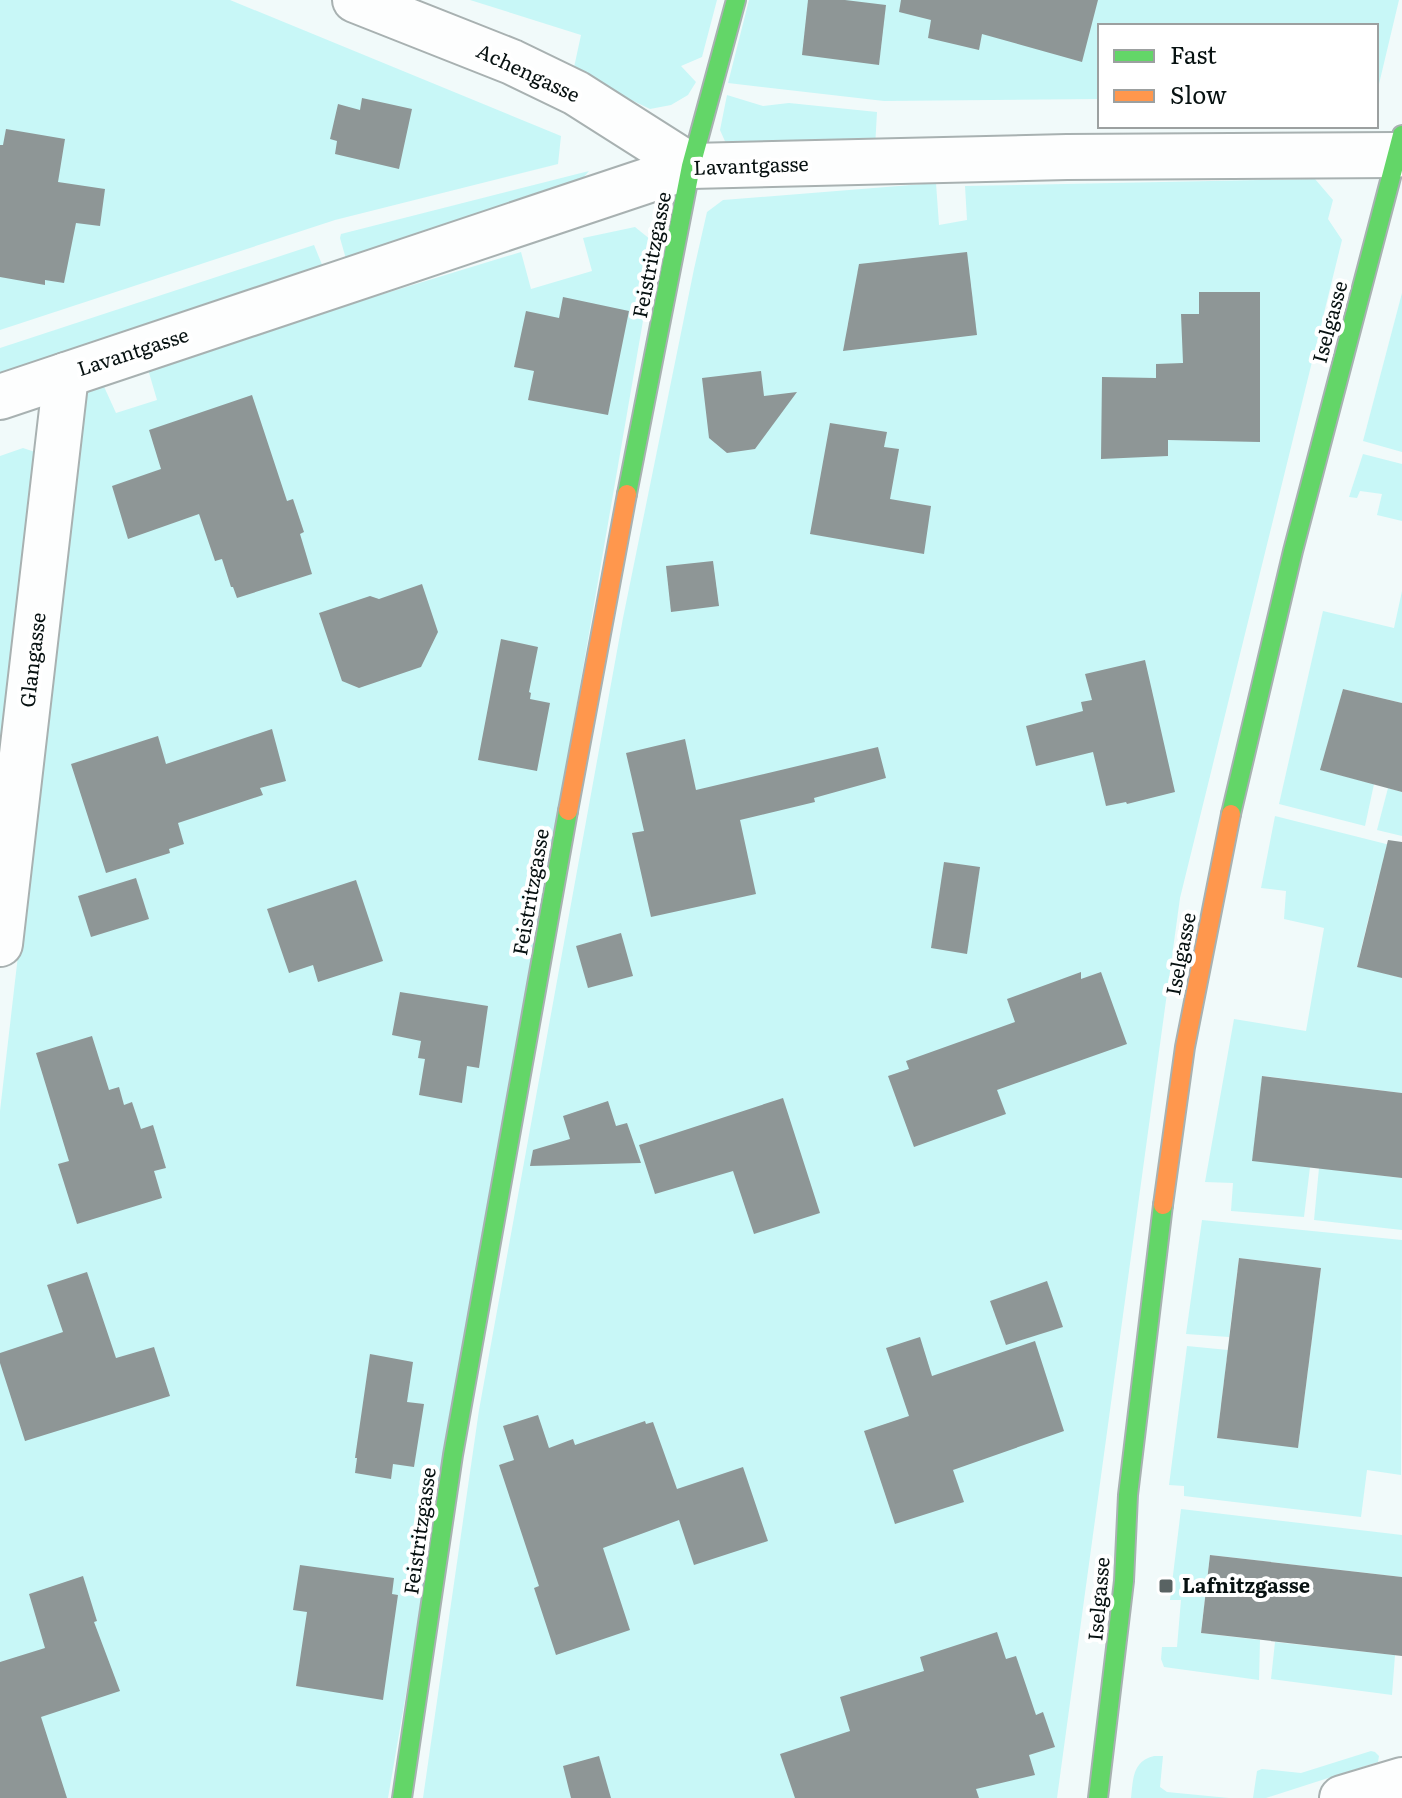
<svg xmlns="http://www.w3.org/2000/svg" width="1402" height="1798" font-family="Literata,serif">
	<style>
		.green { fill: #c8f7f7 }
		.building { fill: #8e9696 }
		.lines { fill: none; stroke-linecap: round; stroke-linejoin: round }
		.street-casing { stroke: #a8b1b1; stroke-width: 48 }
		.fast-casing { stroke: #a8b1b1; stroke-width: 22 }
		.slow-casing { stroke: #a8b1b1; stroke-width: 22 }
		.street { stroke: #fdfefe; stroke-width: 44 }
		.fast { stroke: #63d668; stroke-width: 18 }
		.slow { stroke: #ff974d; stroke-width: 18 }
		.poi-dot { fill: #596363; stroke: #fff; stroke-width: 3 }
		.labels { text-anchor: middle; stroke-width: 8; stroke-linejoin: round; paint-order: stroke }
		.street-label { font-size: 20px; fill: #071111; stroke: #fff }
		.poi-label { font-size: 20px; font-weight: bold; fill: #071111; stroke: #fff; text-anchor: start }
	</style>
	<rect width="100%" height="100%" fill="#f1fafa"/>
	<g class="green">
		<polygon points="0,0 230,0 561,136 558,164 335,220 0,330"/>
		<polygon points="470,0 717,0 702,57 681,66 696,82 688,95 671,105 650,109 573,72 581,35"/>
		<polygon points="749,0 1399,0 1379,84 1376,87 1376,26 1100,26 1100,99 884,101 728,83"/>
		<polygon points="727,95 763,106 789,103 877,112 875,148 728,148 720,130"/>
		<polygon points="589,171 571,192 346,259 340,238 341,234"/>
		<polygon points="1315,179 1333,200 1328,219 1342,240 1180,898 1057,1798 423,1798 479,1410 623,618 694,269 707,212 723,200 936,183 939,225 967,220 965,186"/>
		<polygon points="635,227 651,240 654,257 388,1798 0,1798 0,1111 77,446 86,385 101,380 116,413 157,400 147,366 157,363 521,252 531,289 592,271 583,238"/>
		<polygon points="314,245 323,267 0,373 0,348"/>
		<polygon points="1402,293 1402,452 1363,441"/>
		<polygon points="23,448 38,453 0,804 0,456"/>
		<polygon points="1363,454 1402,464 1402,521 1377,515 1382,494 1360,491 1357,498 1349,497"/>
		<polygon points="1402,591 1402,703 1343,689 1321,770 1374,784 1365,826 1279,804 1323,611 1394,628"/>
		<polygon points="1388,788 1402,792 1402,836 1377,830"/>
		<polygon points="1275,816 1402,848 1377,883 1357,966 1402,978 1402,1093 1263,1076 1310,1167 1304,1217 1231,1211 1233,1183 1205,1182 1234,1019 1306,1031 1324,928 1284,919 1286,891 1261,888"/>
		<polygon points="1319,1168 1402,1178 1402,1230 1314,1220"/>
		<polygon points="1202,1220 1402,1240 1401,1475 1367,1470 1361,1517 1184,1496 1184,1486 1169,1485 1187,1346 1228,1350 1217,1438 1298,1447 1321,1268 1239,1258 1229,1337 1186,1334"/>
		<polygon points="1181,1509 1402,1535 1402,1577 1210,1555 1201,1633 1260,1640 1259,1680 1164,1667 1161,1659 1162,1647 1177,1647 1181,1600 1170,1600"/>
		<polygon points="1275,1642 1395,1655 1392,1695 1271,1679"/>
		<polygon points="1371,1751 1375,1752 1379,1756 1378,1762 1266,1798 1253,1798 1257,1771 1262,1769 1301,1773"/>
		<path d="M1154 1756H1163L1160 1787 1167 1792 1229 1798H1131C1133 1778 1133 1761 1154 1756Z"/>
	</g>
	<g class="building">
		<polygon points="808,0 845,0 886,5 879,65 802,55"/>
		<polygon points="901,0 1098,0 1082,62 982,34 979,50 928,38 931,20 899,12"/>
		<polygon points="362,98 412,109 399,169 335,154 337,141 330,139 338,104 360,110"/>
		<polygon points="6,129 65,139 58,182 105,189 100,226 76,223 64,283 45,280 45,285 0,277 0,145 3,145"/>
		<polygon points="967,252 977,335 843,351 859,264"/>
		<polygon points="1199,292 1260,292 1260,442 1168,440 1168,456 1101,459 1102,377 1156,378 1156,364 1183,363 1181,314 1199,314"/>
		<polygon points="563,297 629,311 608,415 528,400 534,371 514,367 526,311 559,318"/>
		<polygon points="761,371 764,396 797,392 755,449 727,453 709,438 702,378"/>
		<polygon points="252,395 287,501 293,499 304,532 300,534 312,574 237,598 233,587 231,587 222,559 215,561 199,514 128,539 112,486 161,469 149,430"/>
		<polygon points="830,423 887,432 884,447 899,449 890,499 931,506 924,554 810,534"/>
		<polygon points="713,561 719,606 671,612 666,566"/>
		<polygon points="422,584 438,632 421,667 359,688 342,681 319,613 370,596 379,599"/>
		<polygon points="501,639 538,647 529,692 531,693 530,699 550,703 537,771 478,760"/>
		<polygon points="1145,660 1175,792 1127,804 1126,802 1106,806 1093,752 1036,766 1026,726 1083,711 1081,702 1092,700 1085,674"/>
		<polygon points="1343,689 1402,703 1402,792 1320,770"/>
		<polygon points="272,729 286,781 260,788 263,795 178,823 184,844 169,849 170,853 106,873 71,764 158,736 166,764"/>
		<polygon points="685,739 696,790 878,747 886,778 814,798 815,802 740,820 756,894 651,917 632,833 644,831 626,753"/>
		<polygon points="1388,840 1402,842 1402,978 1357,967"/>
		<polygon points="944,862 980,867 967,954 931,948"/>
		<polygon points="136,878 149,919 91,937 78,896"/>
		<polygon points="356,880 383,961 318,982 313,965 289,973 267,909"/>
		<polygon points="621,933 633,976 588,988 576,946"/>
		<polygon points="1081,972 1081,979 1101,972 1127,1044 997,1090 1006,1114 914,1147 888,1076 909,1069 906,1061 1015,1022 1007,999"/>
		<polygon points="400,992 488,1006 479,1068 467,1066 462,1103 419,1095 425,1059 418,1058 421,1041 392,1035"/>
		<polygon points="92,1036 109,1090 119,1087 124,1105 132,1102 141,1129 153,1125 166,1168 154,1171 162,1198 77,1224 58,1164 69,1161 36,1053"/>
		<polygon points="1262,1076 1402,1093 1402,1178 1252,1161"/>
		<polygon points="783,1098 820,1213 754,1234 733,1171 655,1194 639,1145"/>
		<polygon points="608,1101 616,1126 627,1123 641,1163 530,1166 533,1150 570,1139 563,1116"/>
		<polygon points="1239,1258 1321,1268 1298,1448 1217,1438"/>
		<polygon points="87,1272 116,1358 154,1347 170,1396 25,1441 0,1363 0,1353 63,1332 47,1285"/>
		<polygon points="1047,1281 1063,1327 1006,1345 990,1301"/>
		<polygon points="920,1337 932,1376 1035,1341 1064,1431 953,1470 964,1502 895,1524 864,1431 909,1416 886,1348"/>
		<polygon points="370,1354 413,1362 407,1402 424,1404 414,1467 393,1464 391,1479 355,1473 357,1458 355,1458"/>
		<polygon points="538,1415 549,1448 573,1439 575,1445 645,1421 646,1424 653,1422 677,1489 743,1467 768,1541 694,1565 679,1520 603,1548 630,1630 556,1655 534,1588 539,1586 499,1465 514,1460 503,1426"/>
		<polygon points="1210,1555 1402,1577 1402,1656 1201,1633"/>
		<polygon points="300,1565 394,1578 392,1594 398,1595 383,1700 296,1686 307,1612 293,1610"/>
		<polygon points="83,1576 97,1621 94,1622 120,1691 41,1717 67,1798 0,1798 0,1662 45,1648 29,1594"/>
		<polygon points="997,1632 1006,1659 1016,1656 1036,1715 1043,1712 1055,1747 1029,1755 1035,1775 976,1789 979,1798 795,1798 780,1754 850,1731 840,1697 924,1671 920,1657"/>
		<polygon points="599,1756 611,1798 571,1798 563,1766"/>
	</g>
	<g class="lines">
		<g class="street-casing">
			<g id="street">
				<polyline points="355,0 512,62 576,93 691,166"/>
				<polyline points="0,397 691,166 1067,157 1396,155"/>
				<polyline points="0,944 66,375"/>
				<polyline points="1342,1798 1402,1780"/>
			</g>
		</g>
		<g class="fast-casing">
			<g id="fast">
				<polyline points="627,494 691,166 736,0"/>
				<polyline points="1231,814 1293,551 1402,135"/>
				<polyline points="402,1798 453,1455 568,811"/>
				<polyline points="1098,1798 1124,1581 1128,1495 1163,1205"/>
			</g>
		</g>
		<g class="slow-casing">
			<g id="slow">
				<polyline points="568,811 627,494"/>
				<polyline points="1163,1205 1185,1047 1231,814"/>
			</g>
		</g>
		<use href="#street" class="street"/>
		<use href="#fast" class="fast"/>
		<use href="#slow" class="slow"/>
	</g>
	<rect class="poi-dot" x="1158" y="1578" width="16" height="16" rx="4"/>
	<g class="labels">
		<g class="street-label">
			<text transform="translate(528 73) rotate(25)" y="7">Achengasse</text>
			<text transform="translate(751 166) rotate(-2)" y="7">Lavantgasse</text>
			<text transform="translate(652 255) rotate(-79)" y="7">Feistritzgasse</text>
			<text transform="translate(1330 322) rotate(-75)" y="7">Iselgasse</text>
			<text transform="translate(133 352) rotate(-18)" y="7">Lavantgasse</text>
			<text transform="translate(33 660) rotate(-83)" y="7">Glangasse</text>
			<text transform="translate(531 892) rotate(-80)" y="7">Feistritzgasse</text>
			<text transform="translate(1181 954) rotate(-79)" y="7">Iselgasse</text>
			<text transform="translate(420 1531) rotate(-82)" y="7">Feistritzgasse</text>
			<text transform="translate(1099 1599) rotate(-85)" y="7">Iselgasse</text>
		</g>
		<g class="poi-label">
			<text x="1182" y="1593">Lafnitzgasse</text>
		</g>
	</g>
	<rect x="1098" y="24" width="280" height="104" fill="#ffffff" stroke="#9ca0a0" stroke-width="2"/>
	<rect x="1114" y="50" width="40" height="12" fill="#63d668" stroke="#9ca0a0" stroke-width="2"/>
	<text x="1170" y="64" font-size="24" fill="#071111">Fast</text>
	<rect x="1114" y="90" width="40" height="12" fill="#ff974d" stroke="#9ca0a0" stroke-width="2"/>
	<text x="1170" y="104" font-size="24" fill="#071111">Slow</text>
</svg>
